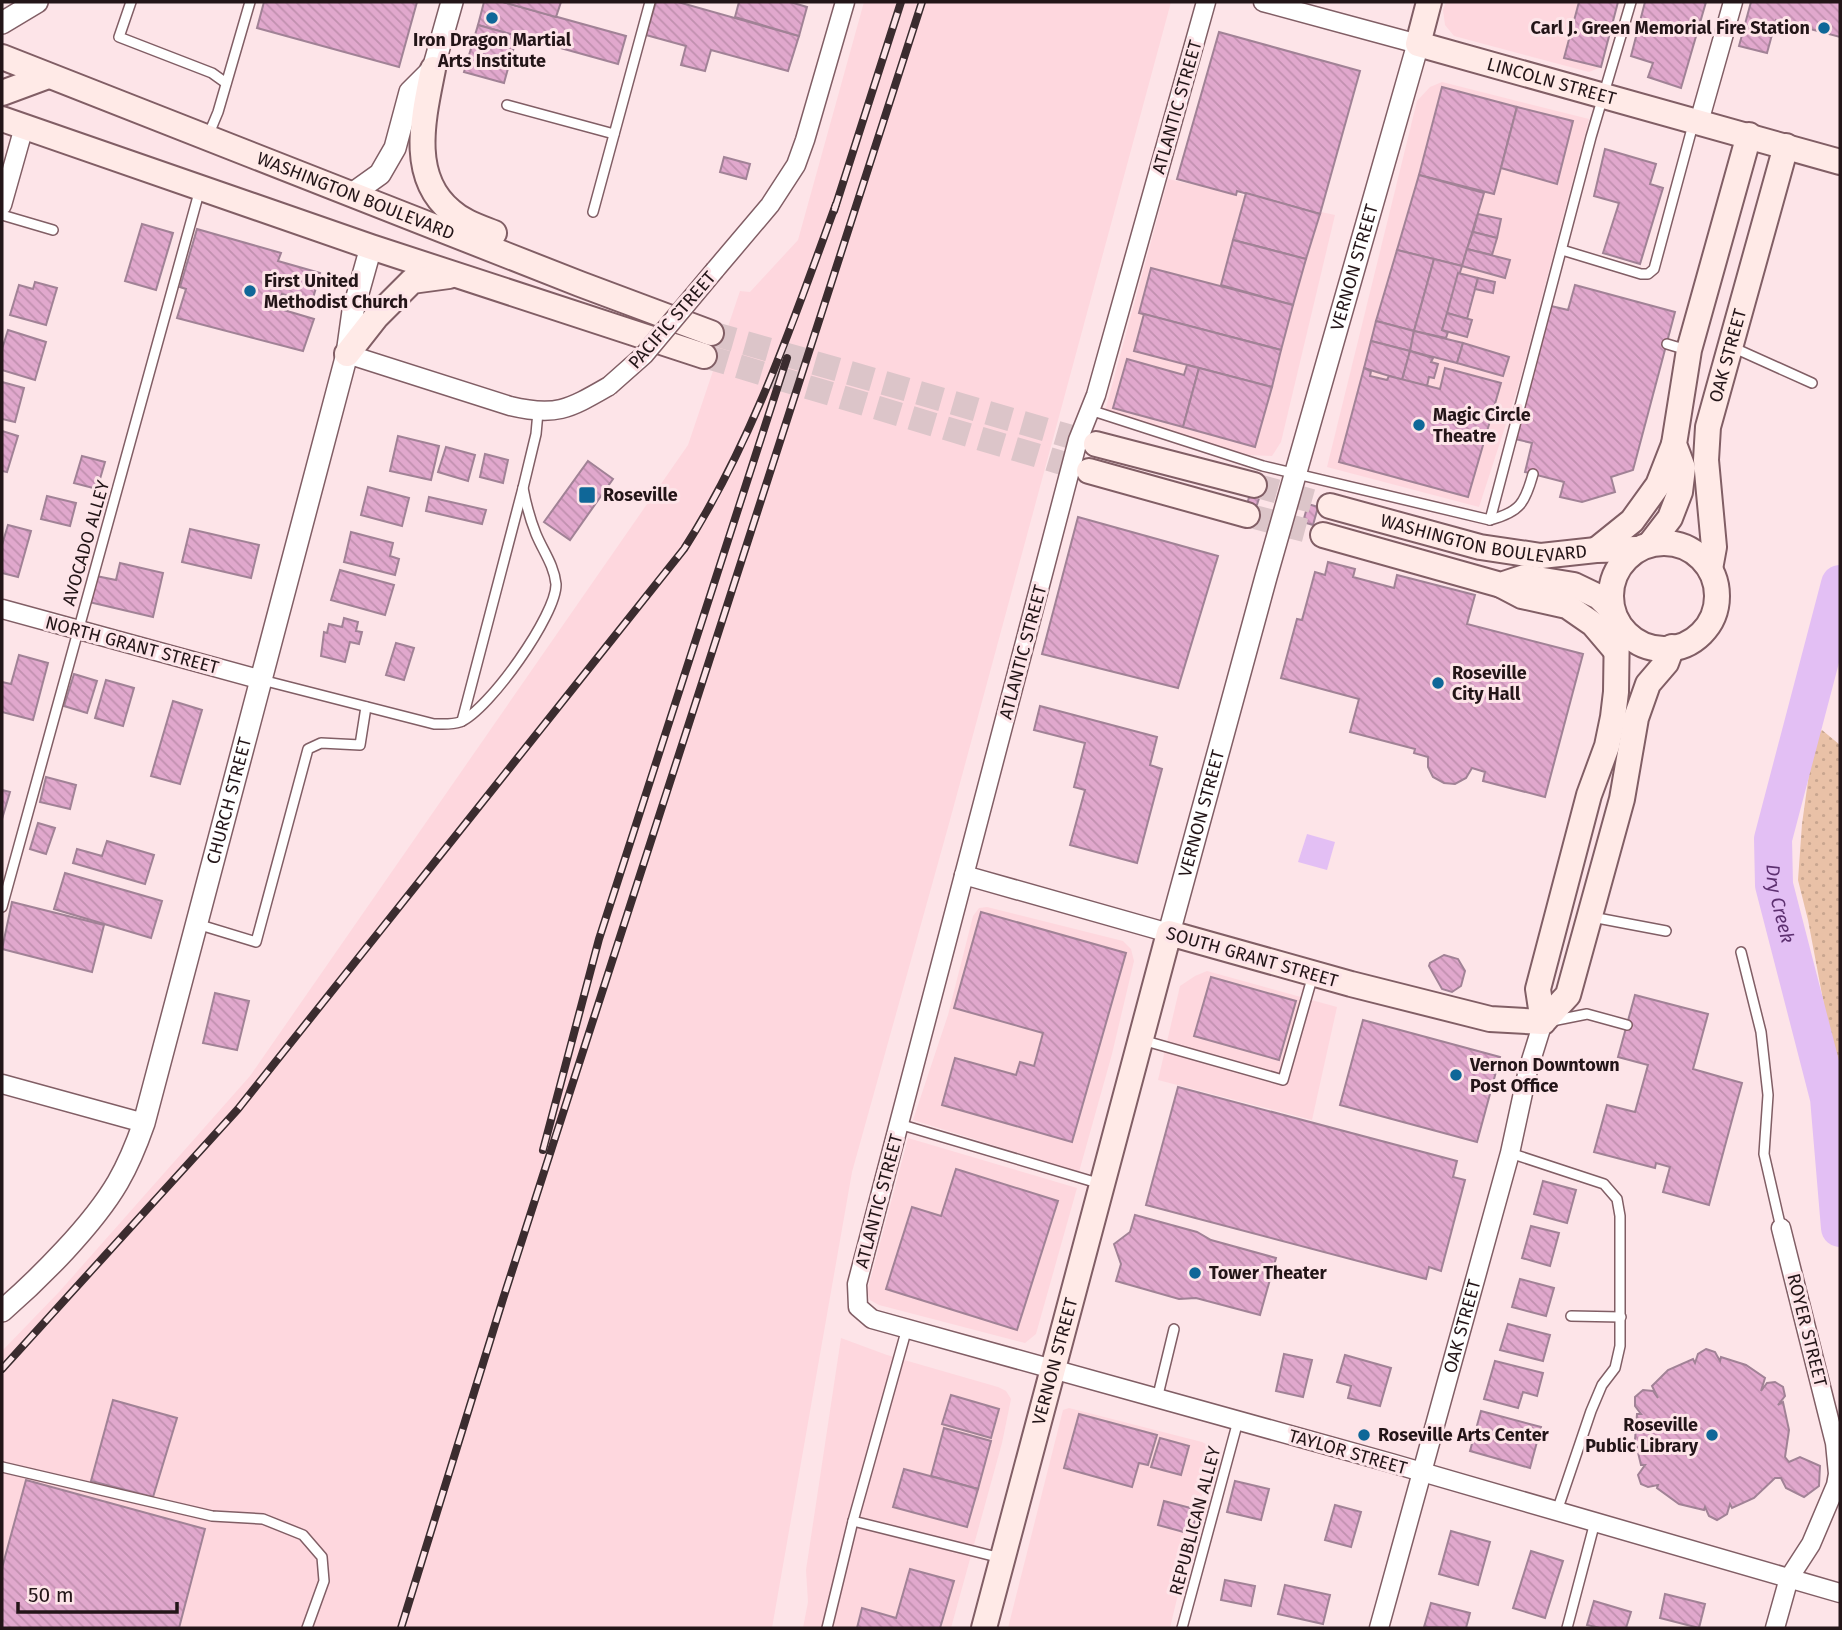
<svg xmlns="http://www.w3.org/2000/svg" width="1842" height="1630" font-family="'Fira Sans',sans-serif">
	<style>
		.built { fill: #fed7de }
		.park { fill: url(#park-dots) }
		.water { fill: #e3bff4 }
		.lines { fill: none; stroke-linecap: round; stroke-linejoin: round }
		.river { stroke: #e3bff4; stroke-width: 38 }
		.building { fill: url(#building-back-hatch); stroke: #a18296; stroke-width: 2 }
		.secondary-tunnel { stroke: #dcc5c9; stroke-width: 24; stroke-dasharray: 24 12; stroke-linecap: butt }
		.service-casing { stroke: #815e65; stroke-width: 12 }
		.minor-casing { stroke: #815e65; stroke-width: 21 }
		.tertiary-casing { stroke: #815e65; stroke-width: 24 }
		.secondary-casing { stroke: #815e65; stroke-width: 28 }
		.service { stroke: #fff; stroke-width: 9 }
		.minor { stroke: #fff; stroke-width: 18 }
		.tertiary { stroke: #fff; stroke-width: 21 }
		.secondary { stroke: #ffeae7; stroke-width: 24 }
		.rail-casing { stroke: #3b2c2f; stroke-width: 8 }
		.rail { stroke: #fde4e8; stroke-width: 5; stroke-dasharray: 16; stroke-linecap: butt }
		.minor-bridge-casing { stroke: #815e65; stroke-width: 21; stroke-linecap: butt }
		.minor-bridge { stroke: #fff; stroke-width: 18 }
		.poi-dot { fill: #0f6798; stroke: #fde4e8; stroke-width: 2.5 }
		.labels { text-anchor: middle; stroke-width: 6; stroke-linejoin: round; paint-order: stroke }
		.poi-label { font-size: 18px; font-weight: bold; fill: #231518; stroke: #fde4e8; text-anchor: start }
		.street-label { font-size: 18px; fill: #231518; stroke: #fde4e8 }
		.water-label { font-size: 19px; font-style: italic; fill: #5d3070; stroke: #fde4e8 }
	</style>
	<defs>
		<pattern id="park-dots" width="8" height="8" patternUnits="userSpaceOnUse" patternTransform="scale(1.75)"><rect width="8" height="8" fill="#e9c1a7"/><path d="M2 2h.1M6 6h.1" fill="none" stroke="#c8a58f" stroke-width="1.8" stroke-linecap="round"/></pattern>
		<pattern id="building-back-hatch" width="6" height="6" patternUnits="userSpaceOnUse" patternTransform="scale(1.75)"><rect width="6" height="6" fill="#e1a8cd"/><path d="M-1 5l2 2M0 0l6 6M5-1l2 2" fill="none" stroke="#c190af"/></pattern>
	</defs>
	<rect width="100%" height="100%" fill="#fde4e8"/>
	<g class="built">
		<polygon points="864,2 1171,2 950,820 852,1172 772,1628 2,1628 2,1351 59,1292 250,1076 688,445 740,291 750,292 798,240"/>
		<polygon points="1446,2 1618,2 1601,67 1589,72 1454,36 1445,25 1443,10"/>
		<polygon points="1442,82 1589,119 1519,384 1479,507 1327,467 1417,101 1430,87"/>
		<polygon points="1168,179 1335,215 1281,442 1272,456 1248,455 1105,411"/>
		<polygon points="987,907 1123,941 1131,949 1134,961 1112,1054 1079,1172 913,1120 948,1015 973,916 979,908"/>
		<polygon points="1207,971 1337,1007 1312,1120 1158,1080 1180,986 1195,976"/>
		<polygon points="908,1138 1077,1188 1036,1334 1025,1343 879,1305 870,1300 867,1292"/>
		<polygon points="841,1338 887,1355 998,1387 1006,1391 1011,1399 1002,1443 951,1628 803,1628 808,1602 806,1570"/>
		<polygon points="1069,1408 1202,1442 1210,1446 1214,1453 1198,1510 1170,1628 1008,1628 1063,1410"/>
	</g>
	<polygon class="park" points="1822,730 1840,745 1840,1090 1808,920 1798,880 1802,824 1814,738"/>
	<polygon class="water" points="1307,834 1335,842 1327,870 1298,862"/>
	<g class="lines">
		<path class="river" id="s1" d="M1840 584 1773 839 1774 885 1829 1098 1840 1228"/>
	</g>
	<g class="building">
		<polygon points="264,2 417,2 399,67 257,28"/>
		<polygon points="484,2 503,2 626,36 618,64 478,25"/>
		<polygon points="503,2 561,2 556,17"/>
		<polygon points="656,2 678,2 799,36 788,71 711,50 705,71 681,65 686,46 646,35"/>
		<polygon points="739,2 790,2 807,7 799,36 735,17"/>
		<polygon points="1579,2 1618,2 1601,67 1564,58"/>
		<polygon points="1645,2 1706,2 1681,88 1648,77 1653,63 1631,56"/>
		<polygon points="1751,2 1840,2 1840,37 1776,20 1767,53 1739,46"/>
		<polygon points="478,25 517,36 504,83 464,72"/>
		<polygon points="1219,32 1360,71 1320,214 1237,191 1236,195 1177,179"/>
		<polygon points="1442,87 1517,107 1494,194 1419,175"/>
		<polygon points="1517,107 1573,121 1557,184 1501,168"/>
		<polygon points="1605,149 1656,164 1650,184 1663,188 1640,264 1603,253 1619,203 1594,196"/>
		<polygon points="724,157 750,164 746,179 720,172"/>
		<polygon points="1419,175 1484,193 1462,266 1397,250"/>
		<polygon points="1246,193 1320,214 1306,259 1233,240"/>
		<polygon points="1478,214 1501,219 1497,238 1473,232"/>
		<polygon points="142,224 173,233 156,290 125,281"/>
		<polygon points="197,229 281,253 278,261 320,273 312,302 282,294 277,308 314,319 303,351 177,318 186,289 180,287"/>
		<polygon points="1473,232 1497,238 1492,255 1467,249"/>
		<polygon points="1233,240 1306,259 1293,305 1221,285"/>
		<polygon points="1467,249 1510,260 1505,278 1462,266"/>
		<polygon points="1397,250 1434,259 1414,331 1376,321"/>
		<polygon points="1434,259 1462,266 1442,330 1448,332 1446,338 1414,331"/>
		<polygon points="1151,268 1293,305 1281,350 1139,313"/>
		<polygon points="1458,273 1478,278 1467,319 1447,313"/>
		<polygon points="1478,278 1495,282 1493,293 1475,289"/>
		<polygon points="35,282 57,288 46,325 10,315 19,285 33,289"/>
		<polygon points="1575,285 1675,312 1633,470 1611,477 1615,492 1582,502 1560,497 1564,482 1525,472 1532,443 1515,439 1551,306 1568,310"/>
		<polygon points="1447,313 1472,320 1467,337 1442,330"/>
		<polygon points="1144,314 1281,350 1272,387 1134,351"/>
		<polygon points="1376,321 1414,331 1410,351 1371,341"/>
		<polygon points="8,330 46,342 35,380 2,370 2,349"/>
		<polygon points="1414,331 1463,343 1457,363 1410,351"/>
		<polygon points="1371,341 1410,351 1402,380 1364,368"/>
		<polygon points="1463,343 1509,357 1503,376 1457,363"/>
		<polygon points="1410,351 1433,358 1431,362 1438,364 1434,378 1429,377 1427,386 1402,380"/>
		<polygon points="1127,359 1184,375 1187,365 1199,368 1183,427 1113,408"/>
		<polygon points="1199,368 1272,387 1255,447 1183,427"/>
		<polygon points="1364,368 1371,371 1370,376 1387,380 1389,376 1440,389 1445,368 1501,383 1468,497 1339,462"/>
		<polygon points="2,382 24,388 15,422 2,419"/>
		<polygon points="2,431 18,436 7,472 2,471"/>
		<polygon points="398,436 439,446 431,480 390,471"/>
		<polygon points="446,447 475,455 468,481 438,472"/>
		<polygon points="485,454 508,460 503,483 480,477"/>
		<polygon points="82,456 105,462 97,489 74,483"/>
		<polygon points="588,461 613,479 570,540 544,522"/>
		<polygon points="368,487 409,498 402,526 361,515"/>
		<polygon points="1251,490 1261,492 1255,511 1246,508"/>
		<polygon points="47,496 76,503 70,526 41,519"/>
		<polygon points="429,497 486,510 482,524 426,511"/>
		<polygon points="1308,504 1318,507 1313,525 1303,522"/>
		<polygon points="1078,517 1218,556 1178,688 1042,654"/>
		<polygon points="8,525 31,531 18,577 2,573 2,545"/>
		<polygon points="190,529 259,545 251,578 182,562"/>
		<polygon points="351,532 393,543 390,556 399,559 395,575 344,562"/>
		<polygon points="1328,562 1355,569 1353,577 1394,588 1397,575 1475,595 1467,624 1583,654 1545,797 1483,781 1485,772 1472,768 1466,778 1455,784 1444,783 1433,777 1428,767 1428,757 1414,753 1415,749 1350,732 1359,699 1281,678 1297,619 1302,620 1315,572 1325,575"/>
		<polygon points="120,563 163,573 153,617 89,602 96,576 116,580"/>
		<polygon points="340,570 394,585 385,615 331,600"/>
		<polygon points="344,618 358,622 356,631 362,632 359,644 350,642 345,662 321,656 324,632 327,633 329,624 342,627"/>
		<polygon points="396,643 414,648 404,680 386,675"/>
		<polygon points="19,655 48,663 33,720 2,712 2,682 11,684"/>
		<polygon points="74,674 97,681 87,713 64,706"/>
		<polygon points="106,680 134,688 123,726 95,718"/>
		<polygon points="173,701 202,710 180,784 151,776"/>
		<polygon points="1040,706 1157,737 1150,765 1162,769 1137,863 1070,845 1085,790 1074,787 1085,743 1034,730"/>
		<polygon points="46,777 76,785 70,809 40,802"/>
		<polygon points="2,790 10,792 2,819"/>
		<polygon points="38,823 55,828 46,854 30,849"/>
		<polygon points="107,841 154,855 145,884 73,863 77,849 102,856"/>
		<polygon points="65,873 162,901 151,938 54,909"/>
		<polygon points="12,902 104,925 92,972 2,949"/>
		<polygon points="981,912 1126,953 1072,1142 942,1105 955,1058 1016,1075 1020,1062 1034,1066 1043,1033 954,1008"/>
		<polygon points="1444,955 1458,959 1465,971 1461,986 1452,992 1442,989 1429,966 1430,963"/>
		<polygon points="1211,977 1296,1001 1279,1060 1194,1036"/>
		<polygon points="215,993 249,1001 237,1050 203,1043"/>
		<polygon points="1635,995 1708,1014 1693,1069 1742,1083 1709,1205 1663,1192 1670,1167 1656,1163 1655,1168 1594,1152 1607,1105 1635,1112 1648,1065 1618,1057"/>
		<polygon points="1363,1020 1500,1057 1477,1142 1340,1105"/>
		<polygon points="1178,1087 1457,1161 1453,1177 1465,1180 1441,1271 1429,1267 1426,1279 1146,1205"/>
		<polygon points="956,1169 1058,1201 1017,1330 886,1289 912,1207 941,1216"/>
		<polygon points="1543,1181 1576,1190 1567,1223 1534,1214"/>
		<polygon points="1135,1215 1197,1232 1211,1240 1276,1258 1260,1315 1196,1298 1179,1299 1116,1281 1121,1264 1114,1244 1130,1232"/>
		<polygon points="1531,1226 1559,1233 1550,1266 1522,1258"/>
		<polygon points="1520,1279 1554,1288 1546,1316 1512,1307"/>
		<polygon points="1508,1324 1550,1335 1543,1361 1500,1350"/>
		<polygon points="1706,1349 1715,1352 1720,1361 1721,1357 1746,1365 1765,1378 1761,1391 1767,1383 1775,1382 1783,1387 1785,1396 1778,1405 1783,1402 1789,1430 1785,1457 1789,1462 1800,1457 1820,1466 1819,1486 1804,1497 1786,1488 1781,1478 1775,1478 1754,1498 1732,1508 1730,1504 1727,1514 1717,1520 1709,1516 1705,1507 1704,1510 1679,1504 1657,1488 1658,1485 1648,1487 1641,1484 1638,1475 1645,1465 1641,1465 1635,1440 1637,1414 1641,1414 1635,1406 1635,1397 1643,1390 1653,1391 1658,1398 1652,1386 1668,1370 1693,1359 1695,1363 1698,1354"/>
		<polygon points="1284,1354 1312,1360 1303,1397 1276,1391"/>
		<polygon points="1345,1355 1391,1368 1380,1406 1348,1398 1351,1386 1337,1382"/>
		<polygon points="1495,1361 1543,1373 1537,1396 1523,1392 1518,1408 1484,1399"/>
		<polygon points="951,1395 999,1409 991,1438 942,1424"/>
		<polygon points="113,1400 177,1418 153,1497 91,1481"/>
		<polygon points="1481,1411 1541,1427 1530,1468 1470,1451"/>
		<polygon points="1079,1414 1157,1435 1148,1465 1139,1463 1132,1487 1064,1468"/>
		<polygon points="944,1428 991,1441 978,1489 931,1476"/>
		<polygon points="1160,1438 1189,1446 1181,1475 1151,1467"/>
		<polygon points="904,1469 978,1489 967,1527 893,1507"/>
		<polygon points="26,1480 205,1529 179,1628 2,1628 2,1568"/>
		<polygon points="1235,1481 1269,1489 1261,1520 1227,1512"/>
		<polygon points="1164,1501 1198,1510 1191,1534 1158,1525"/>
		<polygon points="1335,1505 1361,1512 1351,1547 1325,1540"/>
		<polygon points="1451,1531 1490,1542 1478,1585 1439,1574"/>
		<polygon points="1531,1551 1563,1561 1545,1618 1513,1608"/>
		<polygon points="910,1569 954,1581 940,1628 857,1628 862,1608 896,1618"/>
		<polygon points="1225,1580 1255,1586 1251,1606 1221,1600"/>
		<polygon points="1285,1585 1330,1595 1323,1624 1278,1614"/>
		<polygon points="1665,1594 1705,1604 1699,1628 1660,1618"/>
		<polygon points="1594,1601 1631,1612 1626,1628 1600,1628 1587,1625"/>
		<polygon points="1431,1603 1470,1613 1466,1628 1424,1627"/>
	</g>
	<g class="lines">
		<g class="secondary-tunnel">
			<polyline points="711,333 1096,444"/>
			<polyline points="704,356 1089,471"/>
			<polyline points="1254,485 1330,506"/>
			<polyline points="1247,515 1323,535"/>
		</g>
		<g class="service-casing">
			<g id="service">
				<polyline points="131,2 119,37 212,73 226,83"/>
				<polyline points="507,105 614,134"/>
				<polyline points="208,136 218,112 250,2"/>
				<polyline points="593,212 650,2"/>
				<polyline points="2,215 53,230"/>
				<polyline points="1562,250 1641,274 1648,274 1654,269 1694,121"/>
				<polyline points="1667,344 1687,350"/>
				<polyline points="1732,347 1812,383"/>
				<polyline points="1090,410 1263,466 1490,520 1591,137 1631,2"/>
				<path d="M1490 520C1520 512 1525 503 1533 474"/>
				<path d="M262 680 434 724C443 724 452 725 460 722 489 710 557 614 556 584 554 565 543 551 536 534 530 519 526 504 523 488"/>
				<polyline points="462,721 523,488 536,434 538,412"/>
				<polyline points="2,907 200,189"/>
				<polyline points="1592,917 1666,931"/>
				<polyline points="197,924 256,942 308,749 321,743 360,745 366,707"/>
				<polyline points="1741,952 1761,1032 1768,1095 1764,1154 1781,1228"/>
				<polyline points="1552,1021 1587,1014 1627,1025"/>
				<polyline points="1142,1040 1283,1080 1313,975"/>
				<polyline points="899,1124 1101,1184"/>
				<polyline points="1510,1153 1604,1184 1617,1199 1620,1216 1620,1346 1615,1368 1602,1385 1591,1411 1557,1511"/>
				<polyline points="1571,1316 1621,1317"/>
				<polyline points="1157,1399 1174,1329"/>
				<polyline points="2,1467 212,1516 263,1519 303,1535 322,1557 324,1581 307,1628"/>
				<polyline points="853,1521 1001,1558"/>
				<polyline points="827,1628 853,1521 907,1328"/>
				<polyline points="1182,1628 1238,1421"/>
				<polyline points="1567,1628 1595,1522"/>
			</g>
		</g>
		<g class="minor-casing">
			<g id="minor">
				<polyline points="1206,2 1096,395 1078,440 857,1284 858,1307 872,1319 1391,1463 1840,1593"/>
				<polyline points="1263,2 1418,44"/>
				<polyline points="1699,122 1733,2"/>
				<polyline points="2,205 24,127"/>
				<polyline points="715,270 770,205 796,165 805,140 845,2"/>
				<path d="M347 354 510 406C556 417 569 409 609 386"/>
				<polyline points="2,609 262,680"/>
				<polyline points="964,875 1169,933"/>
				<polyline points="2,1084 144,1123"/>
				<path id="s2" d="M1379 1628 1510 1153 1528 1070 1543 1022"/>
				<polyline points="1775,1628 1789,1578 1811,1544 1836,1485 1838,1474 1835,1443 1781,1228"/>
			</g>
		</g>
		<g class="tertiary-casing">
			<g id="tertiary">
				<polyline points="2,23 37,2"/>
				<polyline points="352,194 380,174 395,148 410,92 433,69 452,2"/>
				<path id="s3" d="M1169 933 1266 577 1418 44"/>
				<path id="s4" d="M2 1311C40 1278 93 1225 118 1182 129 1163 137 1143 144 1123L347 354 353 311 371 247"/>
			</g>
		</g>
		<g class="secondary-casing">
			<g id="secondary">
				<path id="s5" d="M1429 2 1418 44 1840 162"/>
				<path id="s6" d="M2 57 580 284 711 333"/>
				<path d="M433 69C424 115 408 176 451 211 463 222 479 227 494 233"/>
				<polyline points="2,93 48,76"/>
				<polyline points="2,119 371,247 704,356"/>
				<polyline points="347,354 376,317 412,281 449,276"/>
				<polyline points="1096,444 1254,485"/>
				<polyline points="1089,471 1247,515"/>
				<path id="s7" d="M1330 506 1480 547 1541 556 1596 550 1637 549"/>
				<polyline points="1323,535 1501,585 1525,577 1574,585 1599,597 1611,609"/>
				<circle cx="1664" cy="596" r="53"/>
				<polyline points="1650,544 1670,518 1680,492 1683,468 1674,444 1689,350 1749,135"/>
				<polyline points="1596,550 1632,521 1658,485 1674,444"/>
				<path id="s8" d="M1710 569 1714 547 1706 460 1708 427 1786 146"/>
				<polyline points="1501,585 1522,596 1567,606 1593,624 1616,651"/>
				<polyline points="1543,1022 1538,989 1589,795 1607,746 1613,717 1616,692 1617,622"/>
				<polyline points="1543,1022 1568,995 1622,799 1636,718 1648,684 1666,663 1672,647"/>
				<path id="s9" d="M984 1628 1169 933 1351 984 1490 1019 1543 1022"/>
			</g>
		</g>
		<use href="#service" class="service"/>
		<use href="#minor" class="minor"/>
		<use href="#tertiary" class="tertiary"/>
		<use href="#secondary" class="secondary"/>
		<g class="rail-casing">
			<g id="rail">
				<polyline points="834,211 901,2"/>
				<polyline points="543,1150 599,939 787,358"/>
				<path d="M2 1369 238 1109 684 549C752 443 793 322 836 204"/>
				<polyline points="401,1628 503,1299 922,2"/>
			</g>
		</g>
		<use href="#rail" class="rail"/>
		<g class="minor-bridge-casing">
			<polyline id="minor-bridge" points="609,386 644,355 715,270"/>
		</g>
		<use href="#minor-bridge" class="minor-bridge"/>
	</g>
	<g class="poi-dot">
		<circle cx="492" cy="18" r="7"/>
		<circle cx="1824" cy="28" r="7"/>
		<circle cx="250" cy="291" r="7"/>
		<circle cx="1419" cy="425" r="7"/>
		<rect x="578" y="486" width="18" height="18" rx="3.5"/>
		<circle cx="1438" cy="683" r="7"/>
		<circle cx="1456" cy="1075" r="7"/>
		<circle cx="1195" cy="1273" r="7"/>
		<circle cx="1364" cy="1435" r="7"/>
		<circle cx="1712" cy="1435" r="7"/>
	</g>
	<g class="labels">
		<g class="poi-label">
			<text x="1810" y="34" text-anchor="end">Carl J. Green Memorial Fire Station</text>
			<text x="492" y="46" text-anchor="middle">Iron Dragon Martial<tspan x="492" dy="21">Arts Institute</tspan></text>
			<text x="264" y="287">First United<tspan x="264" dy="21">Methodist Church</tspan></text>
			<text x="1433" y="421">Magic Circle<tspan x="1433" dy="21">Theatre</tspan></text>
			<text x="603" y="501">Roseville</text>
			<text x="1452" y="679">Roseville<tspan x="1452" dy="21">City Hall</tspan></text>
			<text x="1470" y="1071">Vernon Downtown<tspan x="1470" dy="21">Post Office</tspan></text>
			<text x="1209" y="1279">Tower Theater</text>
			<text x="1698" y="1431" text-anchor="end">Roseville<tspan x="1698" dy="21">Public Library</tspan></text>
			<text x="1378" y="1441">Roseville Arts Center</text>
		</g>
		<g class="street-label">
			<text dy="6" stroke="none"><textPath href="#s5" startOffset="182">LINCOLN STREET</textPath></text>
			<text transform="translate(1177 107) rotate(-74)" y="6">ATLANTIC STREET</text>
			<text dy="6" stroke="none"><textPath href="#s6" startOffset="380">WASHINGTON BOULEVARD</textPath></text>
			<text dy="6" stroke="none"><textPath href="#s3" startOffset="691">VERNON STREET</textPath></text>
			<text transform="translate(672 320) rotate(-49)" y="6">PACIFIC STREET</text>
			<text dy="6" stroke="none"><textPath href="#s8" startOffset="217">OAK STREET</textPath></text>
			<text dy="6" stroke="none"><textPath href="#s7" startOffset="158">WASHINGTON BOULEVARD</textPath></text>
			<text transform="translate(86 543) rotate(-74)" y="6">AVOCADO ALLEY</text>
			<text transform="translate(132 645) rotate(15)" y="6">NORTH GRANT STREET</text>
			<text transform="translate(1023 652) rotate(-75)" y="6">ATLANTIC STREET</text>
			<text dy="6" stroke="none"><textPath href="#s4" startOffset="572">CHURCH STREET</textPath></text>
			<text dy="6" stroke="none"><textPath href="#s3" startOffset="124">VERNON STREET</textPath></text>
			<text transform="translate(1252 957) rotate(16)" y="6">SOUTH GRANT STREET</text>
			<text transform="translate(879 1201) rotate(-75)" y="6">ATLANTIC STREET</text>
			<text dy="6" stroke="none"><textPath href="#s2" startOffset="313">OAK STREET</textPath></text>
			<text transform="translate(1807 1330) rotate(76)" y="6">ROYER STREET</text>
			<text dy="6" stroke="none"><textPath href="#s9" startOffset="276">VERNON STREET</textPath></text>
			<text transform="translate(1348 1452) rotate(16)" y="6">TAYLOR STREET</text>
			<text transform="translate(1195 1521) rotate(-75)" y="6">REPUBLICAN ALLEY</text>
		</g>
		<g class="water-label">
			<text dy="7" stroke="none"><textPath href="#s1" startOffset="329">Dry Creek</textPath></text>
		</g>
	</g>
	<rect width="1842" height="1630" fill="none" stroke="#231518" stroke-width="7"/>
	<path d="M18 1602v10h159v-10" fill="none" stroke="#231518" stroke-width="3.5"/>
	<text x="28" y="1602" font-size="21" fill="#231518" stroke="#fde4e8" stroke-width="5" paint-order="stroke">50 m</text>
</svg>
